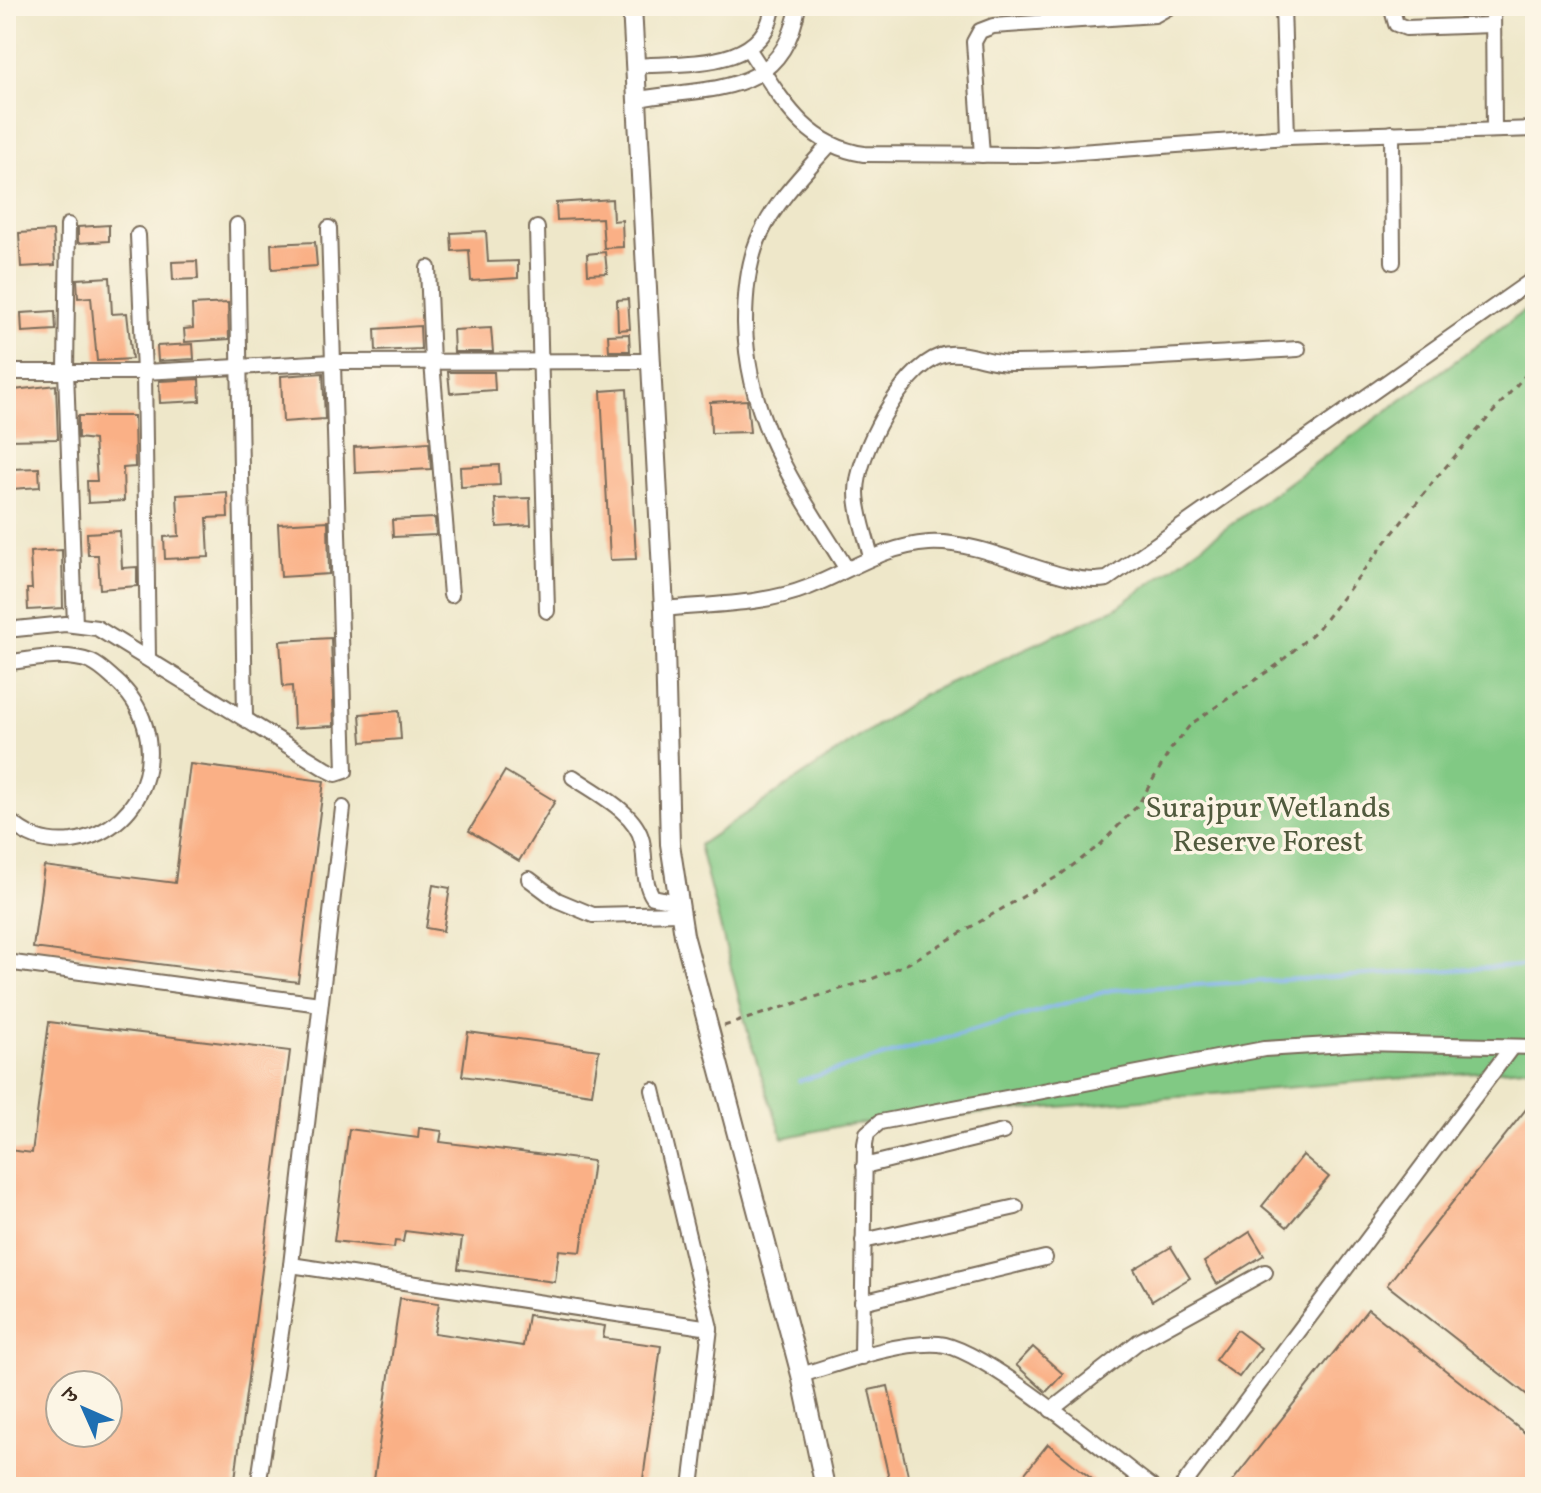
<svg xmlns="http://www.w3.org/2000/svg" width="1541" height="1493" font-family="Vollkorn,'Noto Serif Devanagari',serif">
	<style>
		.park { fill: #81c984; stroke: #5e7a51; stroke-width: 2 }
		.lines { fill: none; stroke-linecap: round; stroke-linejoin: round }
		.stream { stroke: #82b2ed; stroke-width: 4 }
		.building { fill: #fab086; fill-rule: evenodd }
		.minor-casing { stroke: #7a6c5a; stroke-width: 18 }
		.major-casing { stroke: #7a6c5a; stroke-width: 22 }
		.path { stroke: #7a6c5a; stroke-width: 3; stroke-dasharray: 6 6; stroke-linecap: butt }
		.minor { stroke: #fff; stroke-width: 14 }
		.major { stroke: #fff; stroke-width: 18 }
		.labels { text-anchor: middle; stroke-width: 7; stroke-linejoin: round; paint-order: stroke }
		.park-label { font-size: 30px; fill: #505a3d; stroke: #fcf5e5 }
	</style>
	<rect width="100%" height="100%" fill="#fcf5e5"/>
	<filter id="ink" filterUnits="userSpaceOnUse"><feTurbulence type="fractalNoise" baseFrequency=".0125" numOctaves="2"/><feDisplacementMap in="SourceGraphic" scale="16" xChannelSelector="R" yChannelSelector="G"/><feConvolveMatrix kernelMatrix="1 2 1 2 8 2 1 2 1" color-interpolation-filters="sRGB"/></filter>
	<filter id="wash" filterUnits="userSpaceOnUse"><feTurbulence type="fractalNoise" baseFrequency=".006" numOctaves="4" result="noise"/><feDisplacementMap in="SourceGraphic" scale="32" xChannelSelector="R" yChannelSelector="G"/><feGaussianBlur stdDeviation="1.8" result="paint"/><feColorMatrix in="noise" values="0 0 0 0 0 0 0 0 0 0 0 0 0 0 0 0 0 1.4 0 .05"/><feComposite in="paint" operator="in"/></filter>
	<g filter="url(#wash)">
		<rect width="100%" height="100%" fill="#eee7c9"/>
		<polygon class="park" points="1535,303 1535,1067 843,1125 783,1138 751,1044 699,845 922,695 1118,607"/>
		<g class="lines">
			<polyline class="stream" points="799,1081 1111,990 1535,965"/>
		</g>
		<g id="blocks">
			<g class="building">
				<polygon points="612,199 613,221 622,220 623,247 604,248 602,218 557,220 556,203"/>
				<polygon points="109,225 109,241 78,243 78,227"/>
				<polygon points="53,231 55,265 21,267 19,233"/>
				<polygon points="486,231 488,262 518,261 518,278 471,281 469,250 452,251 451,233"/>
				<polygon points="315,242 317,266 272,269 271,244"/>
				<polygon points="605,252 607,273 588,274 587,254"/>
				<polygon points="197,261 198,279 173,280 172,262"/>
				<polygon points="110,277 112,314 127,313 132,359 97,361 91,297 78,298 77,279"/>
				<polygon points="628,299 630,329 618,330 617,300"/>
				<polygon points="228,303 229,339 185,342 184,329 193,328 192,305"/>
				<polygon points="55,311 56,330 22,332 21,313"/>
				<polygon points="420,326 421,349 376,351 375,329"/>
				<polygon points="491,328 493,352 454,352 453,330"/>
				<polygon points="629,334 630,351 609,351 608,335"/>
				<polygon points="193,344 194,359 158,361 157,346"/>
				<polygon points="448,372 494,372 495,390 450,393"/>
				<polygon points="323,373 325,419 283,422 281,376"/>
				<polygon points="199,379 200,401 160,403 159,381"/>
				<polygon points="56,385 58,439 6,440 6,391"/>
				<polygon points="627,389 636,559 610,560 601,391"/>
				<polygon points="747,400 750,432 711,433 710,402"/>
				<polygon points="78,416 134,416 135,467 123,468 124,501 88,503 87,481 97,481 94,440 78,438"/>
				<polygon points="429,442 431,469 355,473 354,447"/>
				<polygon points="499,465 500,485 461,487 460,467"/>
				<polygon points="39,468 40,487 11,489 10,469"/>
				<polygon points="227,492 228,517 207,518 209,557 165,559 164,537 179,536 177,495"/>
				<polygon points="530,498 531,525 497,527 495,499"/>
				<polygon points="435,518 436,535 393,537 392,520"/>
				<polygon points="328,521 329,574 281,577 278,524"/>
				<polygon points="120,531 122,568 137,567 137,586 100,589 98,555 88,555 87,533"/>
				<polygon points="62,550 63,608 28,610 27,589 32,589 30,552"/>
				<polygon points="331,638 334,726 294,728 292,686 283,687 280,641"/>
				<polygon points="399,711 401,739 362,742 360,714"/>
				<polygon points="190,764 324,781 298,982 33,948 44,866 175,883"/>
				<polygon points="505,771 555,801 519,861 469,831"/>
				<polygon points="433,885 450,888 443,931 426,928"/>
				<path d="M49 1022 290 1051 234 1487H6V1345L14 1284H6V1175L9 1150 32 1153ZM60 1385H108V1433H60Z"/>
				<polygon points="468,1032 599,1050 592,1094 462,1076"/>
				<polygon points="1527,1108 1535,1114 1535,1401 1387,1285"/>
				<polygon points="419,1128 442,1131 440,1142 593,1161 581,1252 559,1250 555,1282 458,1269 462,1238 405,1231 403,1242 395,1241 394,1248 334,1241 349,1129 418,1138"/>
				<polygon points="1303,1155 1329,1177 1287,1227 1262,1206"/>
				<polygon points="1250,1232 1264,1255 1217,1284 1204,1262"/>
				<polygon points="1171,1247 1190,1278 1152,1301 1134,1269"/>
				<polygon points="400,1298 439,1303 434,1333 523,1346 528,1315 605,1326 603,1338 661,1346 642,1487 373,1487"/>
				<polygon points="1368,1309 1535,1441 1535,1487 1228,1487"/>
				<polygon points="1237,1330 1261,1348 1239,1377 1215,1360"/>
				<polygon points="1033,1347 1063,1374 1046,1392 1016,1365"/>
				<polygon points="888,1386 910,1484 896,1487 891,1487 869,1390"/>
				<polygon points="1048,1444 1102,1487 1014,1487"/>
			</g>
		</g>
	</g>
	<g filter="url(#ink)">
		<use href="#blocks" fill-opacity="0" stroke="#7a6c5a" stroke-width="2"/>
		<g class="lines">
			<g class="minor-casing">
				<g id="minor">
					<polyline points="1283,6 1287,137"/>
					<polyline points="1391,6 1396,24 1406,28 1492,25"/>
					<polyline points="1493,6 1494,130"/>
					<path d="M749 50C781 98 804 145 864 154L1038 155 1287 137 1535 129"/>
					<path d="M634 66C684 62 766 71 773 6"/>
					<path d="M638 99C712 86 783 98 798 6"/>
					<polyline points="1392,133 1393,262"/>
					<path d="M829 145C805 172 777 200 761 233 748 260 745 293 745 323 747 422 796 487 846 568"/>
					<polyline points="982,155 974,42 980,31 993,26 1155,15 1171,6"/>
					<polyline points="68,225 66,371 75,625"/>
					<polyline points="237,225 245,717"/>
					<polyline points="537,228 547,611"/>
					<polyline points="138,235 144,372 148,657"/>
					<polyline points="428,268 432,362 451,595"/>
					<polyline points="6,372 144,372 333,362 651,361"/>
					<path d="M871 557C866 536 857 513 857 492 857 454 902 369 940 356 961 348 989 364 1012 363 1107 362 1203 354 1298 349"/>
					<path d="M664 609C711 604 764 605 809 587 850 571 883 546 929 543 990 540 1057 587 1107 579L1535 278"/>
					<polyline points="6,630 65,624 97,628 326,769 336,774 345,771 329,228"/>
					<path d="M6 663C32 659 65 652 91 662 100 666 107 673 115 680 175 732 152 829 72 841 44 844 26 836 6 818"/>
					<path d="M573 777C596 793 636 812 642 841 646 859 642 881 653 897L678 902"/>
					<polyline points="529,879 557,900 593,915 680,913"/>
					<polyline points="6,962 320,1004"/>
					<polyline points="653,1090 710,1328 691,1487"/>
					<polyline points="864,1166 1003,1132"/>
					<polyline points="863,1241 1016,1207"/>
					<polyline points="291,1265 710,1328"/>
					<polyline points="862,1302 1045,1258"/>
					<polyline points="862,1357 865,1144 867,1133 880,1122 1264,1049 1362,1043 1535,1047"/>
					<path d="M801 1375C841 1363 898 1341 939 1344 983 1347 1110 1456 1152 1487"/>
					<polyline points="1051,1410 1138,1342 1265,1272"/>
					<polyline points="258,1487 291,1265 343,808"/>
					<polyline points="1182,1487 1511,1048"/>
				</g>
			</g>
			<g class="major-casing">
				<polyline id="major" points="632,6 664,609 670,844 684,935 801,1375 825,1487"/>
			</g>
			<polyline class="path" points="724,1026 872,979 909,963 1060,875 1100,845 1138,805 1171,749 1191,724 1277,665 1317,630 1436,478 1535,364"/>
			<use href="#minor" class="minor"/>
			<use href="#major" class="major"/>
		</g>
	</g>
	<g class="labels">
		<g class="park-label">
			<text x="1268" y="817">Surajpur Wetlands<tspan x="1268" dy="34">Reserve Forest</tspan></text>
		</g>
	</g>
	<rect width="1541" height="1493" fill="none" stroke="#fcf5e5" stroke-width="32"/>
	<g transform="translate(84 1409) rotate(315)"><circle r="38" fill="#fcf5e5" stroke="#afa495" stroke-width="2"/>
	<path d="M0-6L14 30L0 20L-14 30Z" fill="#1f6fb2"/>
	<text y="-12" font-size="22" font-weight="bold" text-anchor="middle" fill="#3b2a1e">उ</text>
	</g>
</svg>
